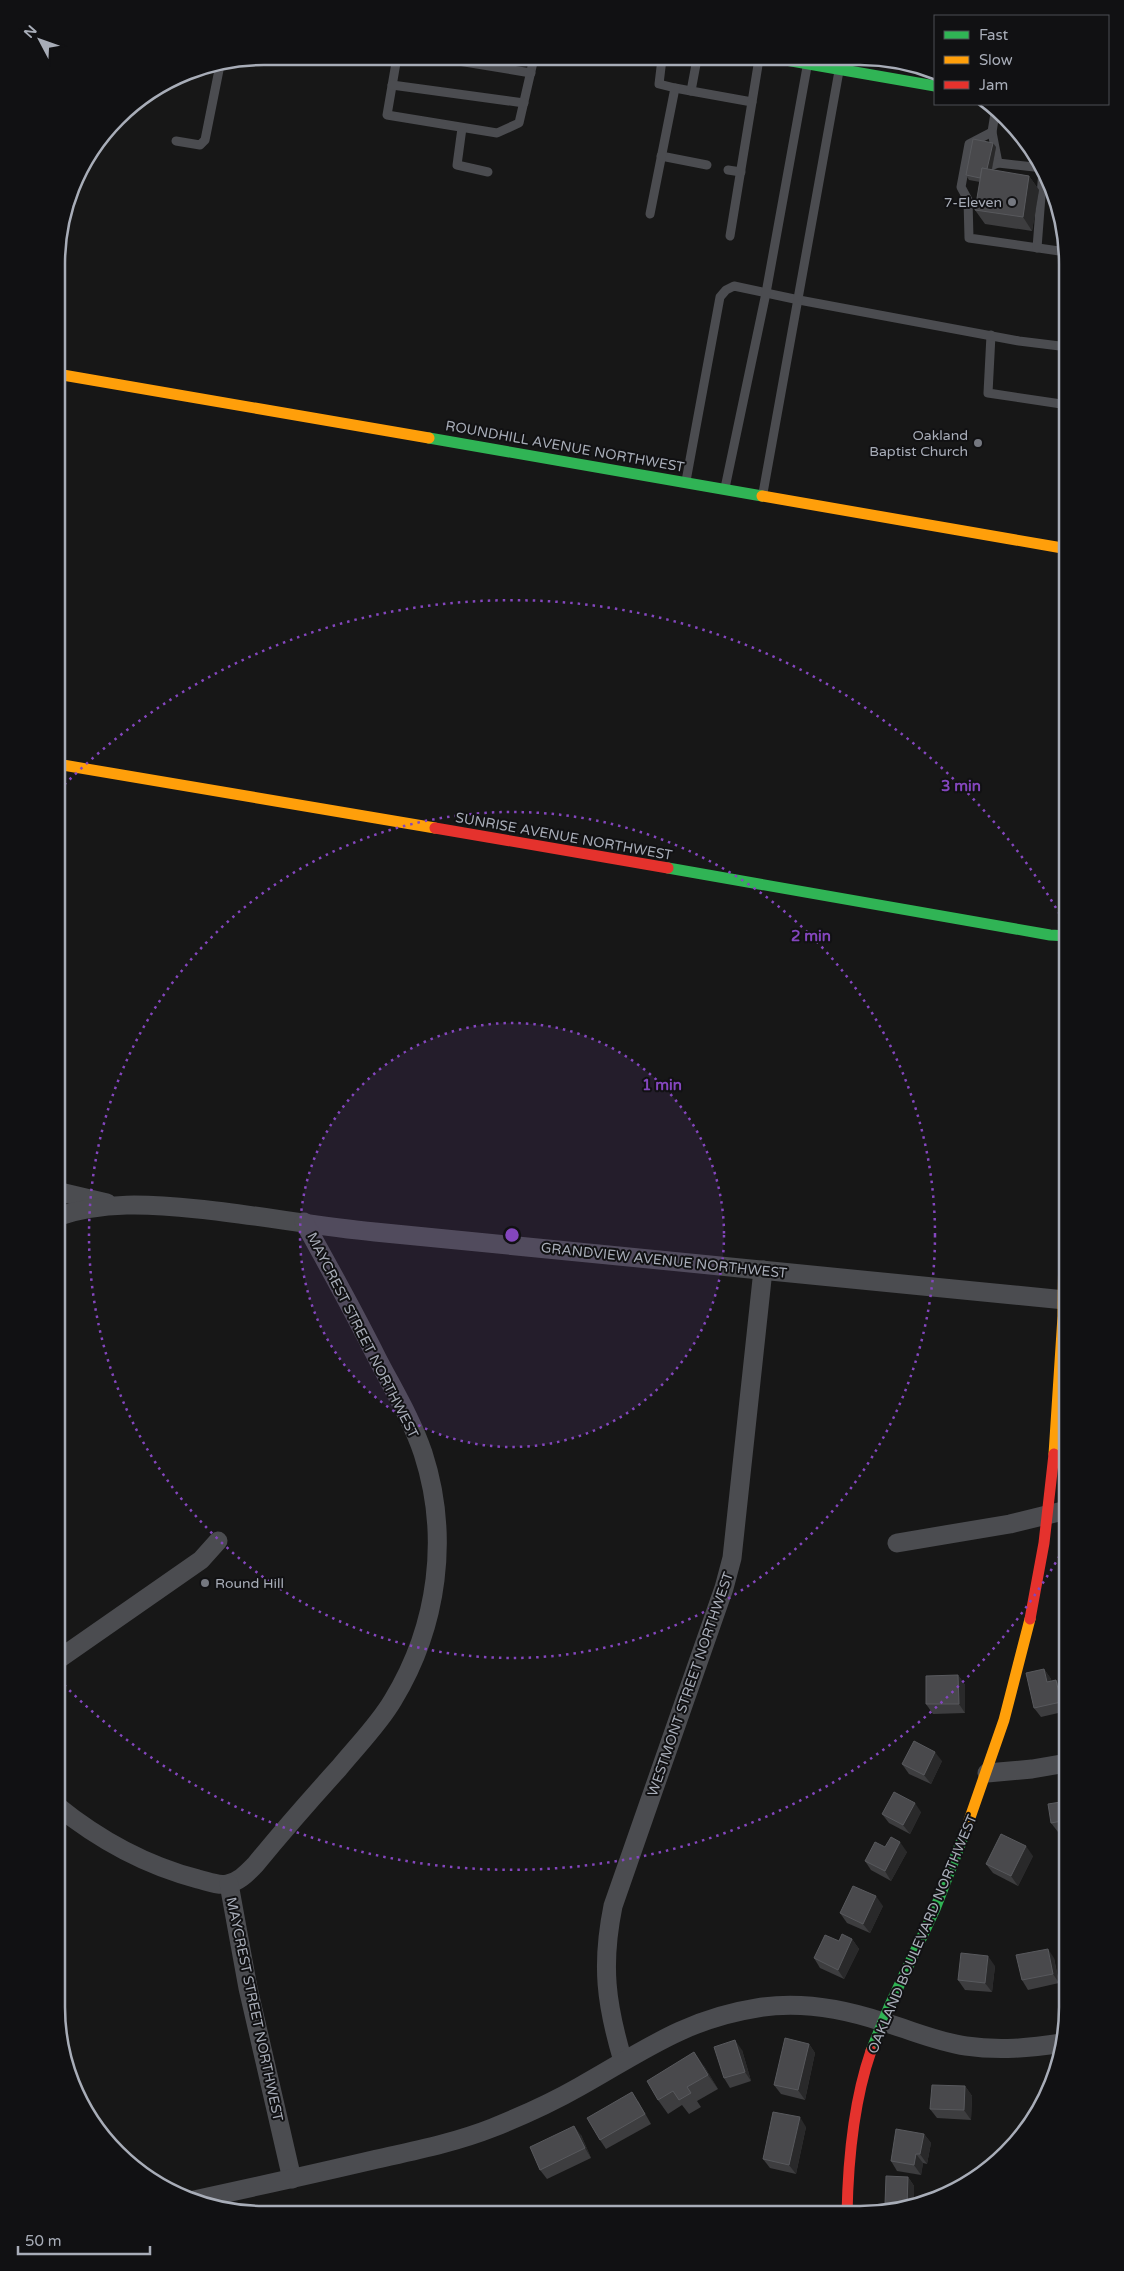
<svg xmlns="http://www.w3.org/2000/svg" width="1124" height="2271" font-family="'Varela Round',sans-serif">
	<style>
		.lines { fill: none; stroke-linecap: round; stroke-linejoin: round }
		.lane { stroke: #4b4c50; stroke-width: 9 }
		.street { stroke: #4b4c50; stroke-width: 19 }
		.fast { stroke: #30b455; stroke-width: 11 }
		.slow { stroke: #ff9f0a; stroke-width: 11 }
		.jam { stroke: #e5322d; stroke-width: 11 }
		.wall { fill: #3d3d3f }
		.shaded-wall { fill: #29292a }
		.building { fill: #49494c; stroke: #58595d }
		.ring { fill: none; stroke: #8446be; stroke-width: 2.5; stroke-dasharray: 2.5 5 }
		.poi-dot { fill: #757880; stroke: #111113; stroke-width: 2 }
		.labels { text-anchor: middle; stroke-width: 4; stroke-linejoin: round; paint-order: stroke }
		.poi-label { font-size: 14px; fill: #a8adb8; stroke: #111113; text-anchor: end }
		.street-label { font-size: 14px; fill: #a8adb8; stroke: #111113 }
		.rim { fill: none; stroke: #a8adb8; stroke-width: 2.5 }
		.centre { fill: #8446be; stroke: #111113; stroke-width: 2.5 }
		.ring-label { font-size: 15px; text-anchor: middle; font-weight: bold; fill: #8446be; stroke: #111113; stroke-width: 4; stroke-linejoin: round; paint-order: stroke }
	</style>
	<rect width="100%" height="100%" fill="#171717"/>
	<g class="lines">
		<g class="lane">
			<polyline points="397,57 387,115 497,133 519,123 534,58"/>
			<polyline points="434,57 531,73"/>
			<polyline points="392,85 524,103"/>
			<polyline points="675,88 691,91 697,59"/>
			<polyline points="691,91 752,102 759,59"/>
			<polyline points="996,107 992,132 998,163"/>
			<polyline points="462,128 457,165 488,172"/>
			<polyline points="992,132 969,144 961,187 968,200 969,238 1066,252"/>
			<polyline points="176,141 200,145 205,140 220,65"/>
			<polyline points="661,156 707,165"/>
			<polyline points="981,166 988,167 998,163 1043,168"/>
			<polyline points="728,170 741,172"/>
			<polyline points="650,214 675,88 659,84 662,59"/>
			<polyline points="730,236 752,102"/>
			<polyline points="1037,248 1043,170"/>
			<polyline points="991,335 988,393 1068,405"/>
			<polyline points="686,481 720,297 726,290 734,286 799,300 1019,341 1068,347"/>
			<polyline points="725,488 766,293 807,67"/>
			<polyline points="763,493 839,71"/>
		</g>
		<g class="street">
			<polyline points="1068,264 1068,268"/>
			<polyline points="56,1191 107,1203"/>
			<path d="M56 1217C103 1201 150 1204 198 1209 257 1215 315 1226 375 1232 605 1255 835 1277 1065 1300"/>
			<polyline points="897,1543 1010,1524 1067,1510"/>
			<polyline points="56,1661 201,1560 218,1541"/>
			<polyline points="987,1773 1032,1769 1067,1763"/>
			<path d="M56 1805C99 1840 144 1865 198 1879 207 1881 217 1886 227 1884 239 1882 247 1873 255 1865 282 1832 310 1800 339 1768 357 1746 379 1724 393 1700 438 1626 450 1536 423 1453 412 1420 393 1389 377 1358 354 1312 329 1267 304 1222"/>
			<polyline points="229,1884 248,1988 292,2179"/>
			<path d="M623 2061C606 2004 601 1965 613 1906L724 1588 732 1558 763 1270"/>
			<path d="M194 2200C254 2187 313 2174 373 2160 413 2151 454 2143 492 2128 522 2116 551 2103 579 2087 640 2053 685 2019 757 2008 798 2001 844 2009 883 2022 911 2030 938 2042 966 2046 999 2051 1030 2048 1062 2043"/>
		</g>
		<g class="fast">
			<polyline points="780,59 935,86"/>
			<polyline points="429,438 762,496"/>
			<polyline points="668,868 1050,935 1068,936"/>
			<polyline points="1066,1063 1068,942"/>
			<polyline points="871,2051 889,2007 935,1909 965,1832"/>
		</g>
		<g class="slow">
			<polyline points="57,374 429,438"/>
			<polyline points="762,496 1068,549"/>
			<polyline points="57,764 435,828"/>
			<polyline points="1054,1454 1063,1316 1066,1063"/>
			<polyline points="965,1832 1004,1720 1030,1619"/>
		</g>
		<g class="jam">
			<polyline points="435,828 668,868"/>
			<polyline points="1030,1619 1044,1543 1054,1454"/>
			<path d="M847 2215C848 2160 853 2103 871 2051"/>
		</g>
	</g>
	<g class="wall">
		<polygon points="996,147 992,170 1029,176 1039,190 1032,231 985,224 975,210 980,182 969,180 966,175"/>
		<polygon points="1044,1669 1051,1679 1051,1681 1062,1689 1067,1711 1041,1717 1034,1708"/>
		<polygon points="958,1675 965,1685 965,1713 933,1714 926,1704"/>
		<polygon points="942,1761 931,1784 909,1774 902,1764"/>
		<polygon points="1067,1801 1067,1831 1058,1832 1051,1823"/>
		<polygon points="921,1812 910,1834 889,1823 882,1814"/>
		<polygon points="885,1847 907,1852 891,1881 871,1870 865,1861"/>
		<polygon points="1033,1856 1018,1886 993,1873 986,1864"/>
		<polygon points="883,1906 870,1933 847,1923 840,1913"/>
		<polygon points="852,1939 859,1949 844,1979 820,1968 814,1958"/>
		<polygon points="1054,1958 1059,1983 1028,1990 1022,1980"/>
		<polygon points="995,1966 992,1992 965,1990 958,1980"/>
		<polygon points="809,2044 815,2053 805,2100 781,2094 774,2085"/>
		<polygon points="742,2050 751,2081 730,2088 724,2078"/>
		<polygon points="704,2066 718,2089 697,2101 701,2107 689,2114 682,2105 668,2114 658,2100"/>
		<polygon points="965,2086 972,2096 971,2120 937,2118 930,2109"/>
		<polygon points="638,2101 651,2124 606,2149 600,2140"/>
		<polygon points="806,2127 796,2174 770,2168 763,2159"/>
		<polygon points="924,2134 931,2143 927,2164 923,2163 921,2175 897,2171 891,2161"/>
		<polygon points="581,2135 591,2158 547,2179 540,2170"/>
		<polygon points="908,2177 914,2186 914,2206 889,2210 885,2204"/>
	</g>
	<g class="shaded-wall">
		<polygon points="993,143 996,147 989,183 985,179"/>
		<polygon points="1029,176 1039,190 1032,231 1023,217"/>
		<polygon points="1044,1669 1051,1679 1054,1691 1047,1682"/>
		<polygon points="958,1675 965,1685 965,1713 959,1704"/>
		<polygon points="1056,1680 1062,1689 1067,1711 1061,1702"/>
		<polygon points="935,1752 942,1761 931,1784 924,1775"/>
		<polygon points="915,1803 921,1812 910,1834 903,1825"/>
		<polygon points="900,1842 907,1852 891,1881 885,1871"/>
		<polygon points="1026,1846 1033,1856 1018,1886 1011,1876"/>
		<polygon points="876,1896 883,1906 870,1933 863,1924"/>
		<polygon points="852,1939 859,1949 844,1979 838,1970"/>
		<polygon points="1048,1949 1054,1958 1059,1983 1053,1974"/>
		<polygon points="988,1956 995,1966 992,1992 985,1983"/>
		<polygon points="735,2040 742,2050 751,2081 745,2072"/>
		<polygon points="809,2044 815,2053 805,2100 798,2090"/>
		<polygon points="694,2052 704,2066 718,2089 708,2075"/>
		<polygon points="965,2086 972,2096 971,2120 964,2110"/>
		<polygon points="800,2117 806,2127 796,2174 789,2165"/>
		<polygon points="574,2126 581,2135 591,2158 585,2148"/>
		<polygon points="924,2134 931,2143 927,2164 920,2154"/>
		<polygon points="916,2154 923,2163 921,2175 914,2165"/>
		<polygon points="908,2177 914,2186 914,2206 908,2207 907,2205"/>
	</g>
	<g class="building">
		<polygon points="973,139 993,143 987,169 982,168 980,178 966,175"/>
		<polygon points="982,168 1029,176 1023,217 975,210"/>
		<polygon points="1067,1537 1067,1550 1065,1538"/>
		<polygon points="1044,1669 1047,1682 1056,1680 1061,1702 1034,1708 1026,1673"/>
		<polygon points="958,1675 959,1704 926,1704 926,1676"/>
		<polygon points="914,1741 935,1752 924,1775 902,1764"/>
		<polygon points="894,1792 915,1803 903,1825 882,1814"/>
		<polygon points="1067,1801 1067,1820 1051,1823 1048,1804"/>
		<polygon points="1001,1834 1026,1846 1011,1876 986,1864"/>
		<polygon points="891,1837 900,1842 885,1871 865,1861 875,1842 885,1847"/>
		<polygon points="853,1886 876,1896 863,1924 840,1913"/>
		<polygon points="842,1934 852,1939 838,1970 814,1958 825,1935 839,1941"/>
		<polygon points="1048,1949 1053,1974 1022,1980 1016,1955"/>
		<polygon points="961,1953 988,1956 985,1983 958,1980"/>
		<polygon points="1065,1954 1067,1954 1067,1963"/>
		<polygon points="785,2038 809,2044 798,2090 774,2085"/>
		<polygon points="735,2040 745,2072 724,2078 714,2047"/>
		<polygon points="694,2052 708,2075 687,2087 691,2093 679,2100 673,2091 658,2100 647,2081"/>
		<polygon points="932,2085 965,2086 964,2110 930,2109"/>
		<polygon points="632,2092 645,2114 600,2140 587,2118"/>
		<polygon points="773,2112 800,2117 789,2165 763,2159"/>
		<polygon points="574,2126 585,2148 540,2170 530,2147"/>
		<polygon points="896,2129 924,2134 920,2154 916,2154 914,2165 891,2161"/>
		<polygon points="886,2176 908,2177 907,2205 885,2204"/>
	</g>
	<circle cx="512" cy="1235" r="212" fill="#8446be" fill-opacity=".12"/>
	<g class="ring">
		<circle cx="512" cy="1235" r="212"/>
		<circle cx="512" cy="1235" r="423"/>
		<path d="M1067 1543A635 635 0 0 1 59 1680M59 790A635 635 0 0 1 1067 927"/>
	</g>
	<g class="poi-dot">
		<circle cx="1012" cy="202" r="5"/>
		<circle cx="978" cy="443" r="5"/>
		<circle cx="205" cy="1583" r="5"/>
	</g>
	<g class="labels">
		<g class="poi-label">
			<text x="1002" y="207">7-Eleven</text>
			<text x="968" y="440">Oakland<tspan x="968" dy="16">Baptist Church</tspan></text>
			<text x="215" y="1588" text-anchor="start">Round Hill</text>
		</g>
		<g class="street-label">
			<text transform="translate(565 446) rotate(10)" y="5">ROUNDHILL AVENUE NORTHWEST</text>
			<text transform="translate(564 836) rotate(10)" y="5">SUNRISE AVENUE NORTHWEST</text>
			<text transform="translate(664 1260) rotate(6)" y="5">GRANDVIEW AVENUE NORTHWEST</text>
			<text transform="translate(363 1335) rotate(63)" y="5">MAYCREST STREET NORTHWEST</text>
			<text transform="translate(690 1684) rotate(-71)" y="5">WESTMONT STREET NORTHWEST</text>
			<text transform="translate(922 1934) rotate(-67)" y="5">OAKLAND BOULEVARD NORTHWEST</text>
			<text transform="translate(255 2009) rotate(78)" y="5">MAYCREST STREET NORTHWEST</text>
		</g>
	</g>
	<path d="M0 0H1124V2271H0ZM264 65H860A199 199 0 0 1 1059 264V2007A199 199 0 0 1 860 2206H264A199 199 0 0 1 65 2007V264A199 199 0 0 1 264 65Z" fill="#111113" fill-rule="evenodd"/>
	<path class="rim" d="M264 65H860A199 199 0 0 1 1059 264V2007A199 199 0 0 1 860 2206H264A199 199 0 0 1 65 2007V264A199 199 0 0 1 264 65Z"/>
	<circle cx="512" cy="1235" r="8" class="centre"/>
	<g class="ring-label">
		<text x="961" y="791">3 min</text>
		<text x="811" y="941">2 min</text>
		<text x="662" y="1090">1 min</text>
	</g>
	<rect x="934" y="15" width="175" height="90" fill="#111113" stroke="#4d4f55"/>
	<rect x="944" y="31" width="25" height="8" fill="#30b455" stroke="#4d4f55"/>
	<text x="979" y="40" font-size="15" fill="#a8adb8">Fast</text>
	<rect x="944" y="56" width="25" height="8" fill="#ff9f0a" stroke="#4d4f55"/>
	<text x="979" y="65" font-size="15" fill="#a8adb8">Slow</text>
	<rect x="944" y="81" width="25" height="8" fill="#e5322d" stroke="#4d4f55"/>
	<text x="979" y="90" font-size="15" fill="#a8adb8">Jam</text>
	<g transform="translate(40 40) rotate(311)" stroke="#111113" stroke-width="4" paint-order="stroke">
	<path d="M0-4L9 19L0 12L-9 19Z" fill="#a8adb8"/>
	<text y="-8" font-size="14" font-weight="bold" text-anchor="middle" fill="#a8adb8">N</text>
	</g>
	<path d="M18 2246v8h132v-8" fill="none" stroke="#a8adb8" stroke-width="2.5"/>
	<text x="25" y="2246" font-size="15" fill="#a8adb8" stroke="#111113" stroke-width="4" paint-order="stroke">50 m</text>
</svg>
